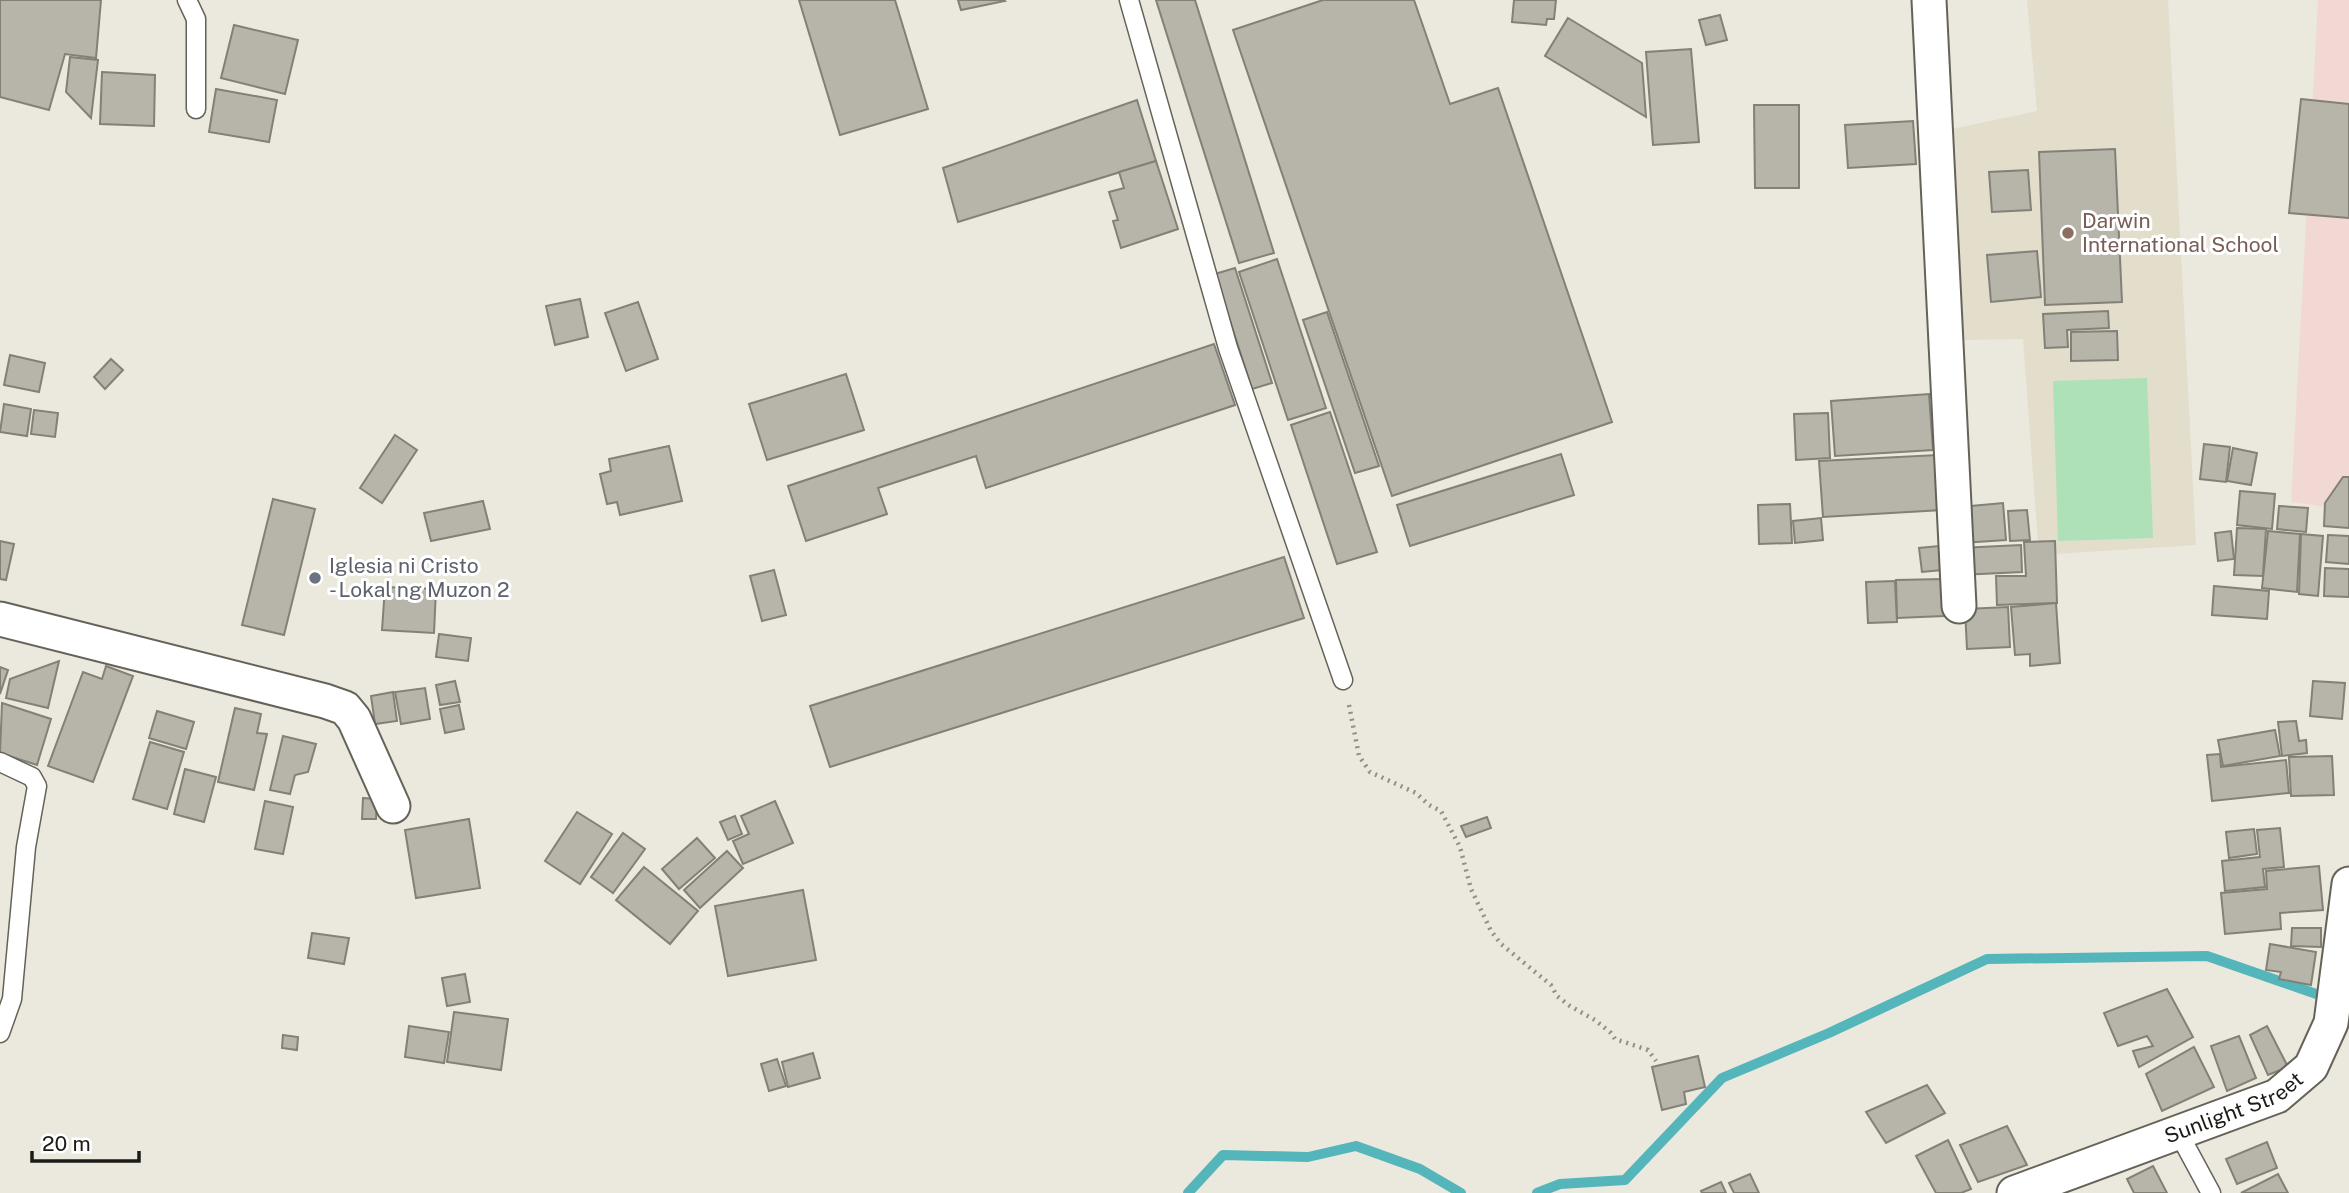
<svg xmlns="http://www.w3.org/2000/svg" width="2349" height="1193" font-family="'Public Sans',sans-serif">
	<style>
		.built { fill: #e2decb }
		.industrial { fill: #f2d8d2 }
		.green { fill: #aee1b7 }
		.lines { fill: none; stroke-linecap: round; stroke-linejoin: round }
		.stream { stroke: #54b6ba; stroke-width: 10 }
		.building { fill: #b7b5aa; stroke: #838177; stroke-width: 2 }
		.lane-casing { stroke: #656359; stroke-width: 21 }
		.street-casing { stroke: #656359; stroke-width: 37 }
		.path { stroke: #928f87; stroke-width: 4.5; stroke-dasharray: 2 5; stroke-linecap: butt }
		.lane { stroke: #fff; stroke-width: 18 }
		.street { stroke: #fff; stroke-width: 33 }
		.education-dot { fill: #8d6e63; stroke: #fff; stroke-width: 2.5 }
		.worship-dot { fill: #6b7280; stroke: #fff; stroke-width: 2.5 }
		.labels { text-anchor: middle; stroke-width: 6; stroke-linejoin: round; paint-order: stroke }
		.education-label { font-size: 21px; fill: #785e54; stroke: #fff; text-anchor: start }
		.worship-label { font-size: 21px; fill: #5b616d; stroke: #fff; text-anchor: start }
		.street-label { font-size: 21px; fill: #1c1b17; stroke: #fff }
	</style>
	<rect width="100%" height="100%" fill="#ebe8dd"/>
	<polygon class="built" points="2027,0 2168,0 2196,545 2039,555 2023,339 1960,340 1952,129 2037,111"/>
	<polygon class="industrial" points="2318,0 2349,0 2349,510 2291,502"/>
	<polygon class="green" points="2147,378 2153,538 2058,541 2053,381"/>
	<g class="lines">
		<g class="stream">
			<polyline points="1188,1193 1223,1155 1308,1157 1356,1146 1420,1169 1461,1193"/>
			<polyline points="1537,1193 1560,1184 1625,1180 1722,1078 1829,1033 1987,959 2207,956 2325,997"/>
		</g>
	</g>
	<g class="building">
		<polygon points="0,0 101,0 96,58 65,54 49,110 0,97"/>
		<polygon points="799,0 895,0 928,109 840,135"/>
		<polygon points="958,0 1004,0 1005,1 961,10"/>
		<polygon points="1156,0 1195,0 1274,253 1239,263"/>
		<polygon points="1323,0 1414,0 1450,104 1498,88 1612,422 1392,496 1233,30"/>
		<polygon points="1514,0 1556,0 1554,19 1547,19 1546,25 1512,22"/>
		<polygon points="1720,15 1727,40 1706,45 1699,20"/>
		<polygon points="1568,18 1642,63 1646,117 1545,56"/>
		<polygon points="234,25 298,40 285,94 221,78"/>
		<polygon points="1691,49 1699,142 1653,145 1646,52"/>
		<polygon points="70,57 98,60 91,118 66,92"/>
		<polygon points="102,72 155,75 154,126 100,124"/>
		<polygon points="216,89 277,100 269,142 209,132"/>
		<polygon points="2301,99 2349,104 2349,218 2289,213"/>
		<polygon points="1137,100 1156,161 958,222 943,168"/>
		<polygon points="1754,105 1799,105 1799,188 1755,188"/>
		<polygon points="1913,121 1916,164 1848,168 1845,125"/>
		<polygon points="2115,149 2122,302 2045,305 2039,152"/>
		<polygon points="1156,161 1178,229 1121,248 1113,221 1118,220 1109,192 1124,188 1119,172"/>
		<polygon points="2028,170 2031,210 1992,212 1989,172"/>
		<polygon points="2037,251 2041,297 1991,302 1987,255"/>
		<polygon points="1277,259 1326,408 1288,420 1239,272"/>
		<polygon points="1235,268 1272,383 1252,389 1215,274"/>
		<polygon points="580,299 588,337 555,345 546,306"/>
		<polygon points="638,302 658,359 626,371 605,313"/>
		<polygon points="2108,311 2109,328 2067,330 2068,347 2045,348 2043,314"/>
		<polygon points="1327,312 1379,466 1355,473 1303,320"/>
		<polygon points="2117,331 2118,360 2071,361 2071,332"/>
		<polygon points="1214,344 1235,405 986,488 976,456 878,488 887,514 806,541 788,486"/>
		<polygon points="10,355 45,363 39,392 4,385"/>
		<polygon points="111,359 123,370 105,389 94,377"/>
		<polygon points="846,374 864,430 767,460 749,404"/>
		<polygon points="1929,394 1933,450 1835,456 1831,401"/>
		<polygon points="4,404 31,409 27,436 0,432"/>
		<polygon points="34,410 58,413 55,437 31,434"/>
		<polygon points="1330,412 1377,552 1337,564 1291,425"/>
		<polygon points="1828,413 1830,458 1796,460 1794,414"/>
		<polygon points="395,435 417,450 382,503 360,488"/>
		<polygon points="2204,444 2230,447 2226,482 2200,479"/>
		<polygon points="669,446 682,501 620,515 617,502 607,504 600,474 611,471 609,459"/>
		<polygon points="2233,448 2257,453 2251,485 2227,481"/>
		<polygon points="1561,454 1574,495 1410,546 1397,505"/>
		<polygon points="1938,455 1942,510 1823,517 1819,461"/>
		<polygon points="2343,477 2349,477 2349,528 2324,526 2325,503"/>
		<polygon points="2240,491 2275,494 2272,529 2237,525"/>
		<polygon points="273,499 315,509 284,635 242,625"/>
		<polygon points="483,501 490,529 431,541 424,513"/>
		<polygon points="2003,503 2006,540 1962,543 1960,507"/>
		<polygon points="1790,504 1792,543 1759,544 1758,505"/>
		<polygon points="2279,506 2308,508 2306,532 2277,529"/>
		<polygon points="2027,510 2030,540 2010,541 2008,511"/>
		<polygon points="1821,518 1823,540 1795,543 1793,521"/>
		<polygon points="2237,528 2266,529 2263,576 2234,575"/>
		<polygon points="2231,531 2234,559 2218,561 2215,533"/>
		<polygon points="2268,531 2300,534 2297,592 2262,588"/>
		<polygon points="2301,534 2323,536 2318,596 2299,594"/>
		<polygon points="2328,535 2349,536 2349,564 2326,562"/>
		<polygon points="0,541 14,544 6,580 0,579"/>
		<polygon points="2055,541 2057,603 1997,605 1996,576 2026,576 2024,542"/>
		<polygon points="2021,545 2022,572 1960,575 1959,548"/>
		<polygon points="1939,546 1942,570 1922,572 1919,548"/>
		<polygon points="1284,557 1304,618 830,767 810,706"/>
		<polygon points="2325,568 2349,569 2349,597 2324,596"/>
		<polygon points="774,570 786,615 762,621 750,576"/>
		<polygon points="1943,579 1944,616 1897,618 1896,580"/>
		<polygon points="1895,581 1897,622 1868,623 1866,582"/>
		<polygon points="2214,586 2269,591 2267,619 2212,615"/>
		<polygon points="385,587 436,589 434,633 382,630"/>
		<polygon points="2056,603 2060,663 2030,666 2030,654 2015,655 2011,607"/>
		<polygon points="2008,607 2010,647 1967,649 1965,609"/>
		<polygon points="439,634 471,638 468,661 436,657"/>
		<polygon points="59,661 48,708 6,698 10,679"/>
		<polygon points="106,666 133,676 93,782 48,766 83,672 102,679"/>
		<polygon points="0,667 8,670 0,694"/>
		<polygon points="455,681 460,702 440,705 436,685"/>
		<polygon points="2313,681 2345,683 2342,719 2310,716"/>
		<polygon points="425,688 430,719 401,724 395,692"/>
		<polygon points="393,692 397,721 375,724 371,696"/>
		<polygon points="2,703 51,719 37,765 0,753"/>
		<polygon points="459,705 464,729 445,733 440,709"/>
		<polygon points="235,708 261,714 257,733 267,734 254,790 218,782"/>
		<polygon points="157,711 194,722 186,749 149,738"/>
		<polygon points="2296,721 2299,741 2306,740 2307,753 2282,756 2278,722"/>
		<polygon points="2275,730 2280,756 2223,766 2218,740"/>
		<polygon points="283,736 316,744 308,772 295,775 290,794 270,790"/>
		<polygon points="150,742 184,752 167,809 133,799"/>
		<polygon points="2220,754 2221,767 2286,760 2289,793 2212,801 2207,755"/>
		<polygon points="2332,756 2334,795 2291,796 2289,757"/>
		<polygon points="185,769 216,777 204,822 174,814"/>
		<polygon points="363,798 377,799 376,819 362,819"/>
		<polygon points="265,801 293,807 283,854 255,849"/>
		<polygon points="775,801 793,843 743,864 733,841 749,834 741,816"/>
		<polygon points="577,812 612,834 580,884 545,861"/>
		<polygon points="735,816 742,834 728,840 720,822"/>
		<polygon points="1487,817 1491,828 1466,837 1461,826"/>
		<polygon points="469,819 480,888 416,898 405,830"/>
		<polygon points="2280,828 2284,867 2263,869 2265,887 2225,891 2222,861 2260,857 2257,830"/>
		<polygon points="2254,829 2257,854 2229,858 2226,832"/>
		<polygon points="623,833 645,849 613,893 591,877"/>
		<polygon points="697,838 715,858 679,889 662,869"/>
		<polygon points="727,851 743,868 700,908 684,890"/>
		<polygon points="2319,866 2323,910 2280,913 2281,929 2225,934 2221,893 2267,889 2266,871"/>
		<polygon points="644,867 698,911 670,944 616,900"/>
		<polygon points="803,890 816,960 728,976 715,906"/>
		<polygon points="2292,928 2321,928 2321,947 2291,946"/>
		<polygon points="312,933 349,938 344,964 308,958"/>
		<polygon points="2270,944 2316,952 2311,985 2279,979 2281,972 2266,970"/>
		<polygon points="465,974 470,1002 447,1006 442,978"/>
		<polygon points="2167,989 2193,1037 2139,1067 2133,1051 2153,1046 2147,1036 2118,1046 2104,1013"/>
		<polygon points="454,1012 508,1019 501,1070 447,1062"/>
		<polygon points="409,1026 449,1032 444,1063 405,1057"/>
		<polygon points="2267,1026 2288,1067 2268,1075 2250,1035"/>
		<polygon points="283,1035 298,1037 297,1050 282,1048"/>
		<polygon points="2239,1036 2256,1078 2227,1091 2211,1046"/>
		<polygon points="2194,1047 2214,1087 2162,1111 2146,1074"/>
		<polygon points="813,1053 820,1078 788,1087 782,1062"/>
		<polygon points="1698,1056 1705,1087 1684,1092 1686,1104 1662,1110 1652,1067"/>
		<polygon points="777,1059 786,1086 769,1091 761,1064"/>
		<polygon points="1927,1085 1945,1113 1886,1143 1866,1112"/>
		<polygon points="2007,1126 2027,1165 1978,1182 1960,1145"/>
		<polygon points="1948,1140 1971,1189 1961,1193 1936,1193 1916,1156"/>
		<polygon points="2267,1142 2277,1168 2237,1184 2226,1159"/>
		<polygon points="2153,1166 2167,1193 2134,1193 2127,1179"/>
		<polygon points="1750,1174 1759,1193 1734,1193 1729,1183"/>
		<polygon points="2278,1174 2288,1193 2241,1193"/>
		<polygon points="1721,1182 1726,1193 1702,1193 1701,1191"/>
	</g>
	<g class="lines">
		<g class="lane-casing">
			<g id="lane">
				<polyline points="187,0 196,19 196,109"/>
				<polyline points="1129,0 1228,348 1343,680"/>
				<polyline points="0,762 32,777 37,786 26,847 12,999 0,1033"/>
				<polyline points="2178,1132 2211,1193"/>
			</g>
		</g>
		<g class="street-casing">
			<g id="street">
				<polyline points="1929,0 1959,606"/>
				<polyline points="0,619 325,701 345,708 354,719 393,806"/>
				<path id="s1" d="M2014 1193 2277 1096 2311 1067 2331 1023 2349 884"/>
			</g>
		</g>
		<polyline class="path" points="1349,705 1359,756 1370,772 1416,793 1429,805 1441,811 1460,847 1471,889 1491,931 1501,944 1551,985 1557,996 1570,1006 1595,1020 1611,1033 1615,1039 1648,1050 1656,1061"/>
		<use href="#lane" class="lane"/>
		<use href="#street" class="street"/>
	</g>
	<circle class="education-dot" cx="2068" cy="233" r="7"/>
	<circle class="worship-dot" cx="315" cy="578" r="7"/>
	<g class="labels">
		<g class="education-label">
			<text x="2082" y="228">Darwin<tspan x="2082" dy="24">International School</tspan></text>
		</g>
		<g class="worship-label">
			<text x="329" y="573">Iglesia ni Cristo<tspan x="329" dy="24">- Lokal ng Muzon 2</tspan></text>
		</g>
		<g class="street-label">
			<text dy="7" stroke="none"><textPath href="#s1" startOffset="236">Sunlight Street</textPath></text>
		</g>
	</g>
	<path d="M32 1151v10h107v-10" fill="none" stroke="#1c1b17" stroke-width="3.5"/>
	<text x="42" y="1151" font-size="21" fill="#1c1b17" stroke="#ffffff" stroke-width="5" paint-order="stroke">20 m</text>
</svg>
